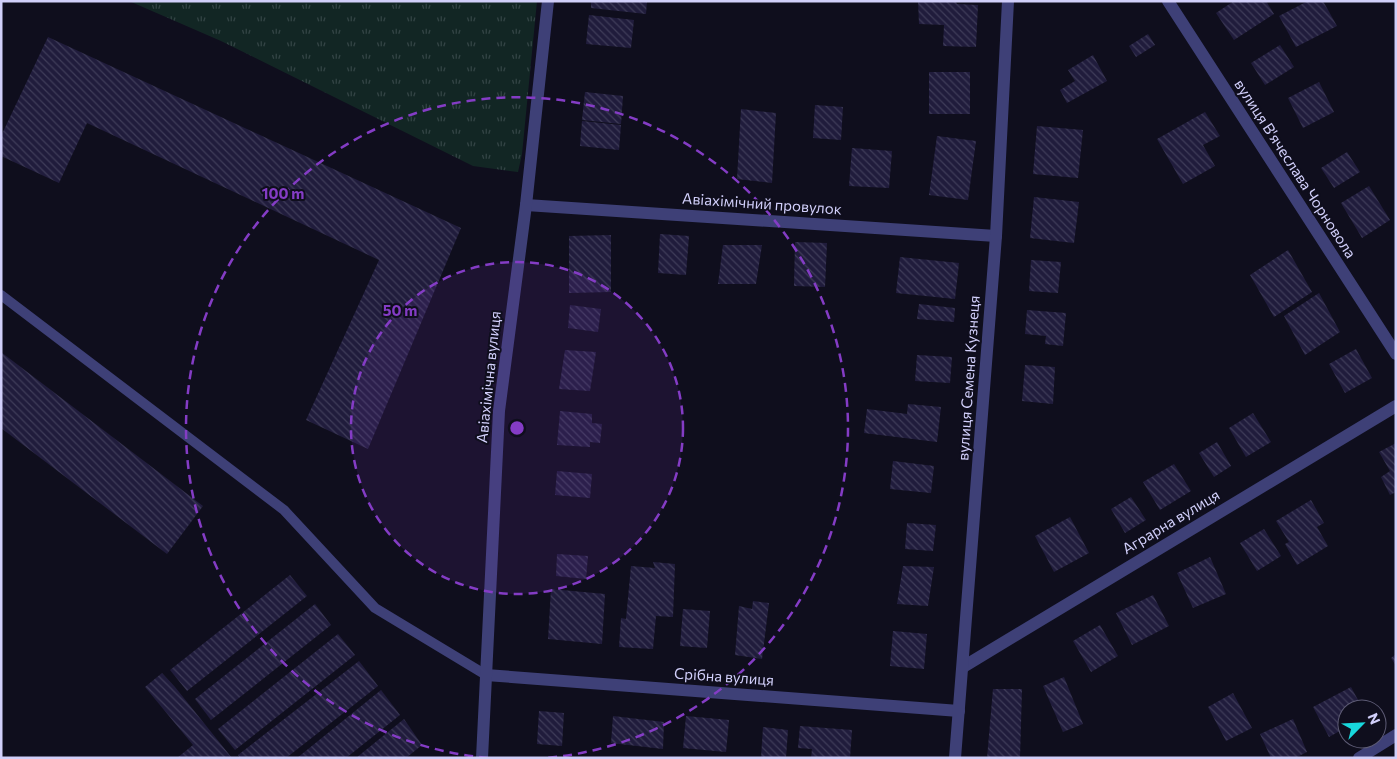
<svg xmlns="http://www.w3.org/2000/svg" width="1397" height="759" font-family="Commissioner,sans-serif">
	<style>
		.grass { fill: url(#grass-tufts) }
		.building { fill: url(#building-back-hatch) }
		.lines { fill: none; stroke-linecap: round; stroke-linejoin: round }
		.lane { stroke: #3e4077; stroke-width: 10 }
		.street { stroke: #3e4077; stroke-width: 12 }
		.ring { fill: none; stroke: #843cc5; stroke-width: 2.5; stroke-dasharray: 9 6 }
		.labels { text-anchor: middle; stroke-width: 4; stroke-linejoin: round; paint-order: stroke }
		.street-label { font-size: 15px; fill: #d1cffa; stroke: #0f0e1d }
		.centre { fill: #843cc5; stroke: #0f0e1d; stroke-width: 2.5 }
		.ring-label { font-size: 15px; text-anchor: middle; font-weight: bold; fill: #843cc5; stroke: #0f0e1d; stroke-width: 4; stroke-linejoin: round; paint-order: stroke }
	</style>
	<defs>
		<pattern id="grass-tufts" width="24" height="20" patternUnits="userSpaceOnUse" patternTransform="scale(1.25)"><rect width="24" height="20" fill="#122624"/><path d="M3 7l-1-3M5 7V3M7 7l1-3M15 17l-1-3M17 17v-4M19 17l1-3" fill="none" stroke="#334445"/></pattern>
		<pattern id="building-back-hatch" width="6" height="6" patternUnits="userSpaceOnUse" patternTransform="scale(1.25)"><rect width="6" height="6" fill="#201c3c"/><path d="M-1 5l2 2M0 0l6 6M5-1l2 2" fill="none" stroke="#3f3c59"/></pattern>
	</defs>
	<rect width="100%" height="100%" fill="#0f0e1d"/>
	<polygon class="grass" points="129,1 537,1 522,154 518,172 473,166 221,41"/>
	<g class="building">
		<polygon points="591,1 647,1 646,14 591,8"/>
		<polygon points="918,1 956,1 957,4 978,5 976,47 943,46 944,25 919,24"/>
		<polygon points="1234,1 1266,1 1274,14 1234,40 1216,13"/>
		<polygon points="1308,1 1323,1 1337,26 1296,47 1279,16"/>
		<polygon points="589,15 634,20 631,48 586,44"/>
		<polygon points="1148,34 1155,45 1136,57 1129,46"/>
		<polygon points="48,37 461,228 368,449 306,420 379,260 87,123 59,183 1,156 1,136"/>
		<polygon points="1280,45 1294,67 1265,85 1251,63"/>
		<polygon points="1093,55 1107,81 1067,103 1060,90 1075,81 1068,70"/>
		<rect x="929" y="72" width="41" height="42"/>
		<polygon points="1319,82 1334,112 1303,128 1288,98"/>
		<polygon points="585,92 623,96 621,124 582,120"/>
		<polygon points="815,105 843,107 841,140 813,138"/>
		<polygon points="741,109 776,113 772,183 737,179"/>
		<polygon points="1205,112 1220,136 1203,145 1215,166 1183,184 1157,139"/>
		<polygon points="582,121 621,125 619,150 580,146"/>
		<polygon points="1037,126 1083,130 1078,178 1033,174"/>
		<polygon points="937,136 976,141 968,200 929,195"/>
		<polygon points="852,148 892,151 889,188 849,186"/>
		<polygon points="1347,152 1360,172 1334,188 1321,168"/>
		<polygon points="1369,186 1390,220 1362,238 1341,203"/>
		<polygon points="1034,197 1079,202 1074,243 1030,238"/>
		<polygon points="660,234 689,236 686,275 658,273"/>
		<polygon points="611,235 611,292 569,293 569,236"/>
		<polygon points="795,242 827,243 825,287 794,286"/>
		<polygon points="723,245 762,245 756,284 718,284"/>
		<polygon points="1288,250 1312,292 1274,317 1250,275"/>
		<polygon points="900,257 959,263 955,299 896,293"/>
		<polygon points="1031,260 1061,262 1058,293 1029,291"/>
		<polygon points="1319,293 1340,332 1305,355 1284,316"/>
		<polygon points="919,304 955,308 954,322 917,319"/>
		<polygon points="570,305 601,309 598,332 568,328"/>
		<polygon points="1027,310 1066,313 1063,346 1045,344 1046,336 1025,334"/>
		<polygon points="1356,349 1372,378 1345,393 1329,364"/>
		<polygon points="565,350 596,352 590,391 559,389"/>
		<polygon points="1,352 203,506 167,554 1,428"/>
		<polygon points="917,355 952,357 950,383 915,381"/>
		<polygon points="1025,365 1055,367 1053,404 1022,401"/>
		<polygon points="908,404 941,407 937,442 864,433 867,409 907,414"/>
		<polygon points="560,411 592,414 592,423 602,424 600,443 590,442 590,447 557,445"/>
		<polygon points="1253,413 1271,442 1246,457 1229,428"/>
		<polygon points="1217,442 1231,466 1214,477 1199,453"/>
		<polygon points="1396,443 1396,492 1390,495 1381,477 1390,471 1379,452"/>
		<polygon points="893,461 934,466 931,493 890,489"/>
		<polygon points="1174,464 1191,491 1160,510 1143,482"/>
		<polygon points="557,471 592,474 590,498 555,495"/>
		<polygon points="1131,497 1146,520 1125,533 1111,509"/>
		<polygon points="1311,500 1324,523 1317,527 1328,546 1297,565 1285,544 1289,542 1276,521"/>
		<polygon points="1070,517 1089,553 1054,572 1035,536"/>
		<polygon points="907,523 936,525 933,551 905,549"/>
		<polygon points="1264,529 1281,556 1257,571 1240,543"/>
		<polygon points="557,554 588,556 586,579 556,576"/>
		<polygon points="1210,557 1226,594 1193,608 1177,573"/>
		<polygon points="653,562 675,564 673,617 656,616 653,649 619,647 621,618 626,619 631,566 655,568"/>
		<polygon points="903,566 934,567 928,606 897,604"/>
		<polygon points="290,575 307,596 187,691 170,670"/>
		<polygon points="551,589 605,594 602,644 548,639"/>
		<polygon points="1153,595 1169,626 1132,645 1116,613"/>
		<polygon points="753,601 769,603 762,659 735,655 739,606 752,609"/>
		<polygon points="315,604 331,625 211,720 195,699"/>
		<polygon points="683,609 710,611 707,648 680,646"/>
		<polygon points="1100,625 1118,656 1091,672 1073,641"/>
		<polygon points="893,631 927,634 924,669 890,666"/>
		<polygon points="338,634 355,655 235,750 218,729"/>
		<polygon points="1396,654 1396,666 1391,658"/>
		<polygon points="359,661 378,686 286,758 240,758 238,755"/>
		<polygon points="162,673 175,687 232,758 177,758 193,745 145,687"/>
		<polygon points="1064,677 1083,724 1063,732 1043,686"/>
		<polygon points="1351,687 1363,709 1347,709 1347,727 1329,737 1313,707"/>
		<polygon points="993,689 1022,689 1020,758 987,758"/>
		<polygon points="381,690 400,715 346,758 297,758"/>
		<polygon points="1233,693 1252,728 1226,741 1208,707"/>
		<polygon points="539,711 564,713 562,746 537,744"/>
		<polygon points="613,716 664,722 663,749 611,743"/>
		<polygon points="686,716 729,720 726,752 683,748"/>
		<polygon points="404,719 422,745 406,758 356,758"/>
		<polygon points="1293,719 1307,752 1295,758 1271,758 1260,734"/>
		<polygon points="800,726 852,730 850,758 811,758 812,749 798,748"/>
		<polygon points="763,727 788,730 786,758 761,758"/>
	</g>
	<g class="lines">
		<polyline class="lane" points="1,295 284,510 375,608 486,675"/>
		<g class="street">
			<polyline points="1168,1 1396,354"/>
			<polyline points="526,205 996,236"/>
			<polyline points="963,667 1396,406"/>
			<polyline points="486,675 959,711"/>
			<polyline points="482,758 499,411 526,205 548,1"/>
			<polyline points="955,758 996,236 1008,1"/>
			<polyline points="1359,758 1396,735"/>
		</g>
	</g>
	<circle cx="517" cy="428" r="166" fill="#843cc5" fill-opacity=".12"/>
	<g class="ring">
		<circle cx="517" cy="428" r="166"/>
		<path d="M488 758A331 331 0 1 1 546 758"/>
	</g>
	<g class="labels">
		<g class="street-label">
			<text transform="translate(1295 169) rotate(57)" y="5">вулиця В'ячеслава Чорновола</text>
			<text transform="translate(762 204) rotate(4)" y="5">Авіахімічний провулок</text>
			<text transform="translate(489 377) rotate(-84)" y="5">Авіахімічна вулиця</text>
			<text transform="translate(969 378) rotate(-86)" y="5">вулиця Семена Кузнеця</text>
			<text transform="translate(1171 522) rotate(-31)" y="5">Аграрна вулиця</text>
			<text transform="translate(724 677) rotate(4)" y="5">Срібна вулиця</text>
		</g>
	</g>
	<circle cx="517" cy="428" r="8" class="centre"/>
	<g class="ring-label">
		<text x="283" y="199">100 m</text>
		<text x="400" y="316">50 m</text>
	</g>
	<rect width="1397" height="759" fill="none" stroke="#d1cffa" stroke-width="5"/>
	<g transform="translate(1362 724) rotate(66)"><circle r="24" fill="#0f0e1d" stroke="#5d5b75"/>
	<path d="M0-4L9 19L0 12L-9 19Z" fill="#18d8dd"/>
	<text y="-8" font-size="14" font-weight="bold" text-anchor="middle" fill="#d1cffa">N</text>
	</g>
</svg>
